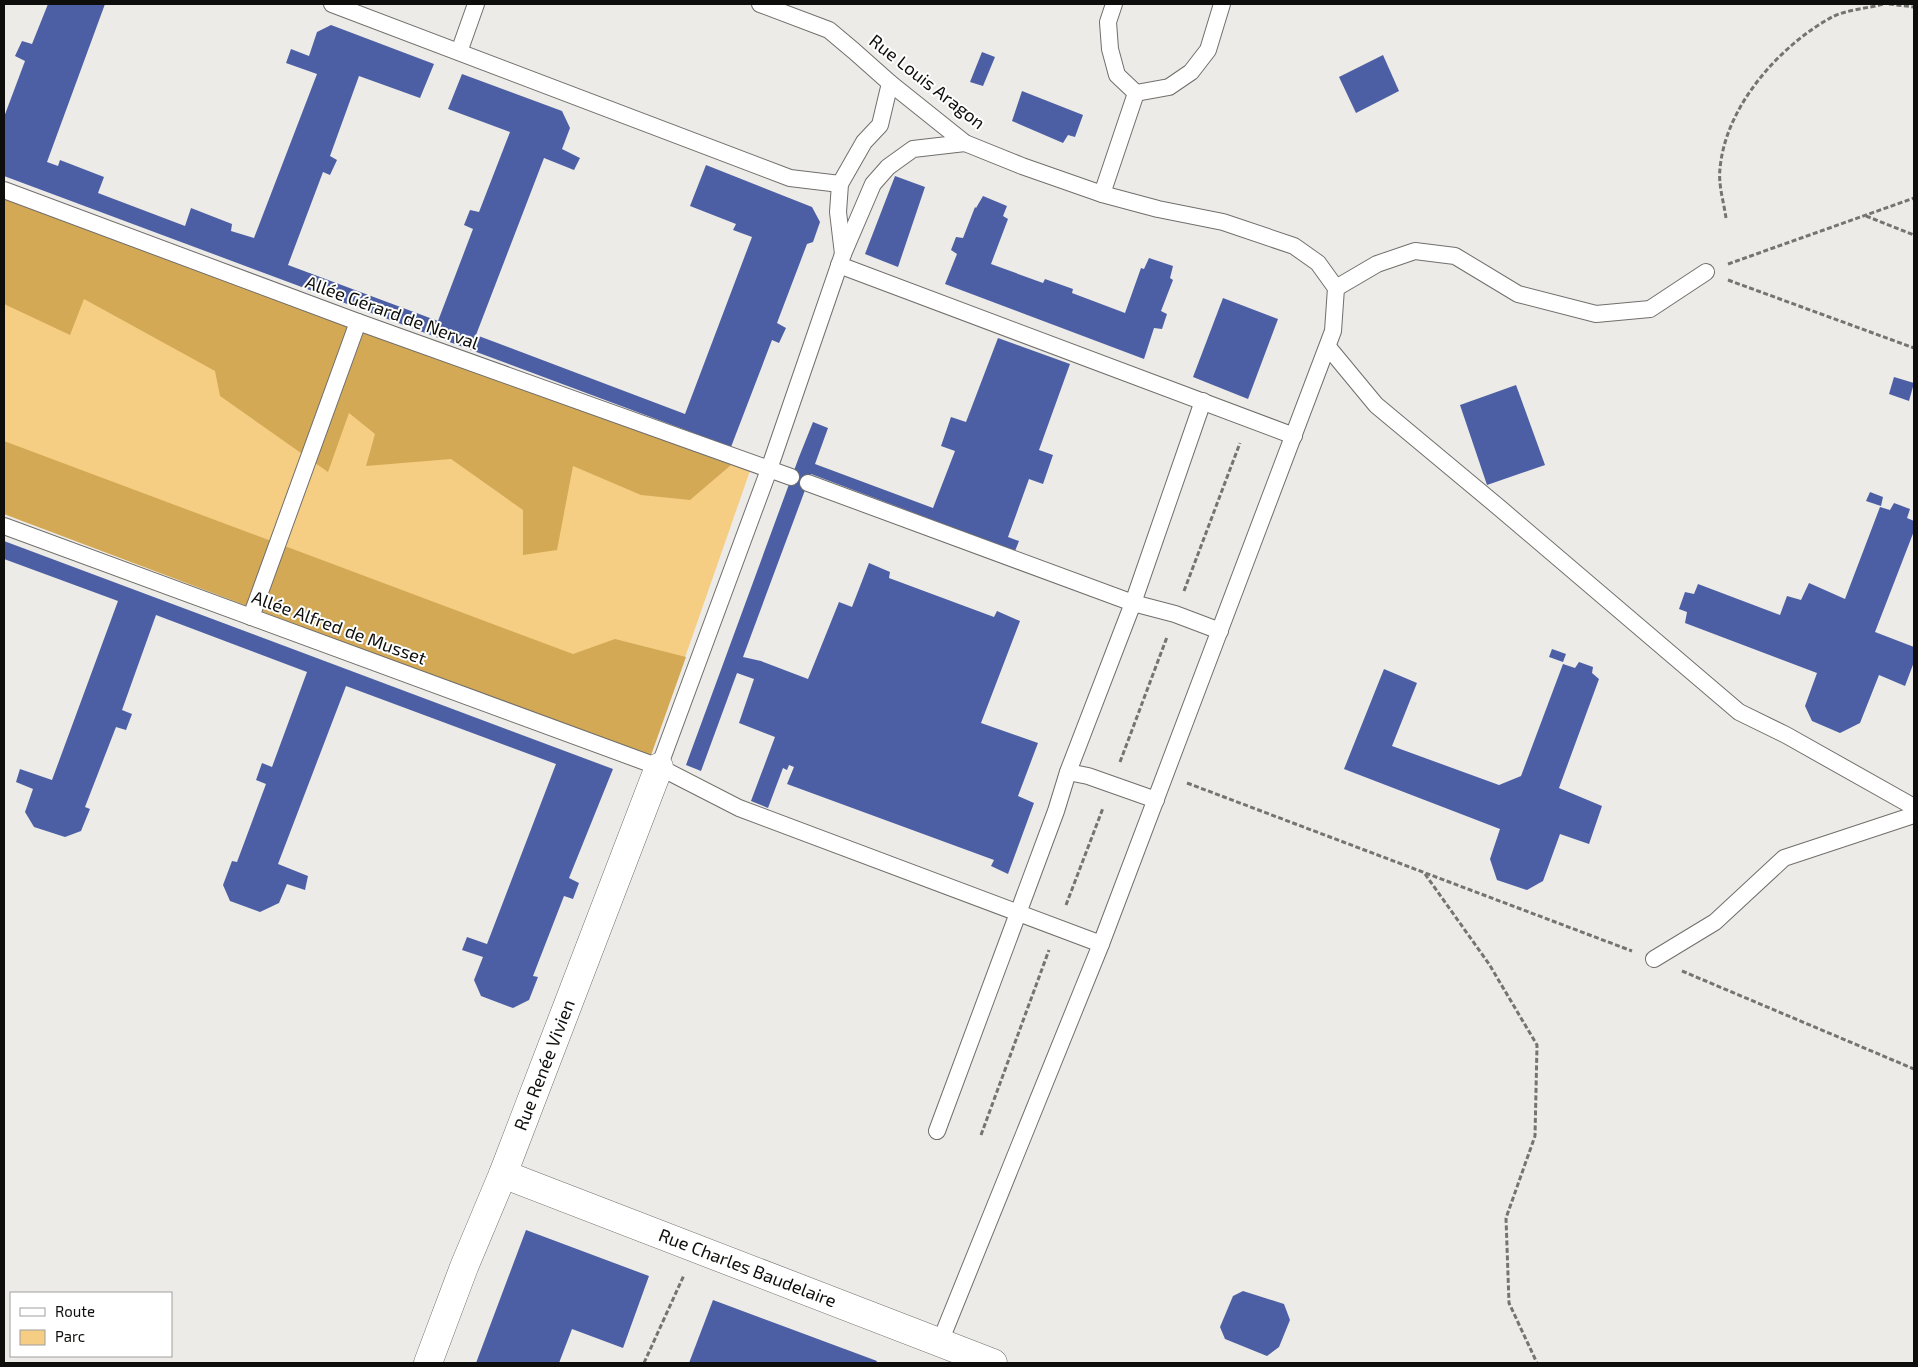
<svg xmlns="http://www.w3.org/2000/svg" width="1918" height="1367" font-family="'Exo 2',sans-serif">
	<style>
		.green { fill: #f5ce84 }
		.forest { fill: #d3a955 }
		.building { fill: #4c5fa4 }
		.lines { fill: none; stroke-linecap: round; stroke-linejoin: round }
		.service-casing { stroke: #716f6c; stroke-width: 18 }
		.minor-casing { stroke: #716f6c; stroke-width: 29 }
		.path { stroke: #757471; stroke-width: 3; stroke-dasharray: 5 2.5; stroke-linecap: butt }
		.service { stroke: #fff; stroke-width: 16 }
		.minor { stroke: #fff; stroke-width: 28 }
		.labels { text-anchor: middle; stroke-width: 4; stroke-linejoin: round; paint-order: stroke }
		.street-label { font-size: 18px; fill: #0e0e0c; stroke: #fff }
	</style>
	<rect width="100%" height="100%" fill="#edebe7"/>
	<polygon class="green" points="4,197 731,465 751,468 650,758 4,514"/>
	<g class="forest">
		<polygon points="4,197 731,465 690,500 641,495 573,466 557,550 523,555 523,510 451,459 366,466 375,434 349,413 328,472 220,396 215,371 84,299 70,335 4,304"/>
		<polygon points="4,441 573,654 615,639 686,657 650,758 4,514"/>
	</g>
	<g class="building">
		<polygon points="48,4 105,4 47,162 58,166 60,160 104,177 98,193 185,226 191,208 232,224 231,231 254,238 317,74 286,63 291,49 309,56 317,32 331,25 434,64 420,98 359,76 330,156 337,160 330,175 323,172 288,265 438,321 473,229 464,225 470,210 479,212 510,132 448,109 462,74 562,111 570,128 562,149 580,158 574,170 544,158 476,335 685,414 752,237 733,230 736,224 690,206 706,165 812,207 820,222 813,242 807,244 777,323 786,328 779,343 772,340 731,447 4,176 4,117 25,61 15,56 22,41 32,44"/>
		<polygon points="982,52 995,57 983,86 970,82"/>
		<polygon points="1383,55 1399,91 1356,113 1339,77"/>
		<polygon points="1022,91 1083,115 1075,137 1068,135 1063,143 1012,121"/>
		<polygon points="895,176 925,187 898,267 865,254"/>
		<polygon points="983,196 1007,206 1003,216 1008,219 991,264 1043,283 1045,279 1073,289 1072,293 1125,313 1141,268 1144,269 1149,258 1173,266 1170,278 1173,280 1161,311 1167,314 1162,329 1154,328 1144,359 945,284 957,254 951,250 956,237 963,238 975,207 976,208"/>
		<polygon points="1223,298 1278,319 1248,399 1193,377"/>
		<polygon points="998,338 1070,364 1039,450 1053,455 1043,484 1029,479 1008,537 1019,541 1015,551 811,474 743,657 761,661 808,679 839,602 852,607 869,563 890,572 889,578 994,617 997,611 1020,621 981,723 1038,743 1018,796 1034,803 1008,874 991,866 994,860 787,784 794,767 789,765 787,770 783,768 768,808 751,801 775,737 739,723 754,679 737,673 701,771 686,765 799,457 813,422 828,428 815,464 933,508 955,451 941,446 951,417 966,422"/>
		<polygon points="1894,377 1914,383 1909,401 1889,394"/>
		<polygon points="1516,385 1545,465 1487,485 1460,405"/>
		<polygon points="1870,492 1883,497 1881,506 1866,501"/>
		<polygon points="1894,503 1910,509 1907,518 1914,521 1914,531 1875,632 1914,647 1914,662 1905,686 1879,675 1860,723 1840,733 1812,721 1805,706 1817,673 1685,623 1687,612 1679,609 1685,592 1694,594 1698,584 1780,615 1787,596 1801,600 1809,583 1845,599 1880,507 1890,510"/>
		<polygon points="4,541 613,769 569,878 579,883 573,899 564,896 533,976 538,977 529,1000 513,1008 481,996 474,980 483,957 462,950 467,937 487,944 556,764 346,686 278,864 308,876 305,890 287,884 279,903 260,912 230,901 223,885 232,861 237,862 266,784 256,780 262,763 272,767 307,672 156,615 122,710 132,714 126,730 116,727 85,807 90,809 81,831 65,837 34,827 25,812 33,789 16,782 20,769 52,780 118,601 4,559"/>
		<polygon points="1552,649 1566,654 1563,662 1549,657"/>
		<polygon points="1579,662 1593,667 1592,673 1599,679 1559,788 1602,806 1589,844 1560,834 1543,881 1527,890 1497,880 1490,859 1500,829 1344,769 1384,669 1417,683 1392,746 1499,785 1521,776 1563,664 1575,668"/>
		<polygon points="526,1230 649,1276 623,1348 572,1329 559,1363 476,1363"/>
		<polygon points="1243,1291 1284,1304 1290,1320 1279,1347 1267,1356 1225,1339 1220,1327 1233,1296"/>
		<polygon points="713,1300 877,1361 876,1363 689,1363"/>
	</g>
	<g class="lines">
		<g class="service-casing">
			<g id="service">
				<polyline points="332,4 790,178 840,184"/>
				<polyline points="760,4 829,30 854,51 890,83 965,143 1022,166 1102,194 1158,209 1223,222 1294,246 1318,263 1336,288 1333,331 1101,944 940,1342"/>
				<polyline points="1114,4 1108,22 1110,49 1117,75 1136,93"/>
				<polyline points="459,52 476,4"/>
				<polyline points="1136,93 1169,87 1191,72 1208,50 1222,4"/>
				<polyline points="965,143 913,149 888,167 873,184 843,254 767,475 659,767 739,808 1101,944"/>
				<polyline points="4,190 358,322 791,477"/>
				<polyline points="1102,194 1136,93"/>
				<polyline points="843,254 838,212 840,184 864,142 880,125 890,83"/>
				<polyline points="839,265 1294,436"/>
				<polyline points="1336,288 1377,264 1415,251 1455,256 1518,294 1596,314 1650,309 1706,272"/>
				<polyline points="1328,347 1376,405 1502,510 1739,712 1786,735 1914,807"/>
				<polyline points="808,483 1133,603 1175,614 1220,631"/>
				<polyline points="4,526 659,767"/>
				<polyline points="251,617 358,322"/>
				<polyline points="1068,772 1088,776 1156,800"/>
				<polyline points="1654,959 1715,922 1784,858 1914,815"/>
				<polyline points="937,1131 1056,811 1068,772 1133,603 1203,401"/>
			</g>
		</g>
		<g class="minor-casing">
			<g id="minor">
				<path id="s1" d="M503 1174 993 1363"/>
				<path id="s2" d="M428 1363 464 1267 503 1174 659 767"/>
			</g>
		</g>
		<g class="path">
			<polyline points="1889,4 1914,7"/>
			<polyline points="1866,216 1914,235"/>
			<path d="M1726 218C1724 203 1718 184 1720 169 1725 107 1779 46 1832 17 1845 10 1869 8 1884 4"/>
			<polyline points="1728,264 1914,198"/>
			<polyline points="1728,280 1914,348"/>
			<polyline points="1184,591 1240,443"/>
			<polyline points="1120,762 1167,637"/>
			<polyline points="1187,783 1632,951"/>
			<polyline points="1425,874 1489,964 1537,1045 1535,1136 1506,1218 1509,1303 1537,1363"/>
			<polyline points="1066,905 1103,808"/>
			<polyline points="1682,971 1914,1069"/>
			<polyline points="981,1135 1049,950"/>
			<polyline points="644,1363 684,1275"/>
		</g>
		<use href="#service" class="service"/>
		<use href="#minor" class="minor"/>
	</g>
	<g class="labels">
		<g class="street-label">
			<text transform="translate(927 82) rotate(38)" y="6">Rue Louis Aragon</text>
			<text transform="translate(392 313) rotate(20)" y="6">Allée Gérard de Nerval</text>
			<text transform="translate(339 628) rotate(20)" y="6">Allée Alfred de Musset</text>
			<text dy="6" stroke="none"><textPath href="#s2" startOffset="320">Rue Renée Vivien</textPath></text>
			<text dy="6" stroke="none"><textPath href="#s1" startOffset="262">Rue Charles Baudelaire</textPath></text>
		</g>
	</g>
	<rect width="1918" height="1367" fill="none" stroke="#0e0e0c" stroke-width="10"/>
	<rect x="10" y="1292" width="162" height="65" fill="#ffffff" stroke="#9f9f9e"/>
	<rect x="20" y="1308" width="25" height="8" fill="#ffffff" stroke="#9f9f9e"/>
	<text x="55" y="1317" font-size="15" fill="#0e0e0c">Route</text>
	<rect x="20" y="1330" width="25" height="15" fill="#f5ce84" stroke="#9f9f9e"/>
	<text x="55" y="1342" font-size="15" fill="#0e0e0c">Parc</text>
</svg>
